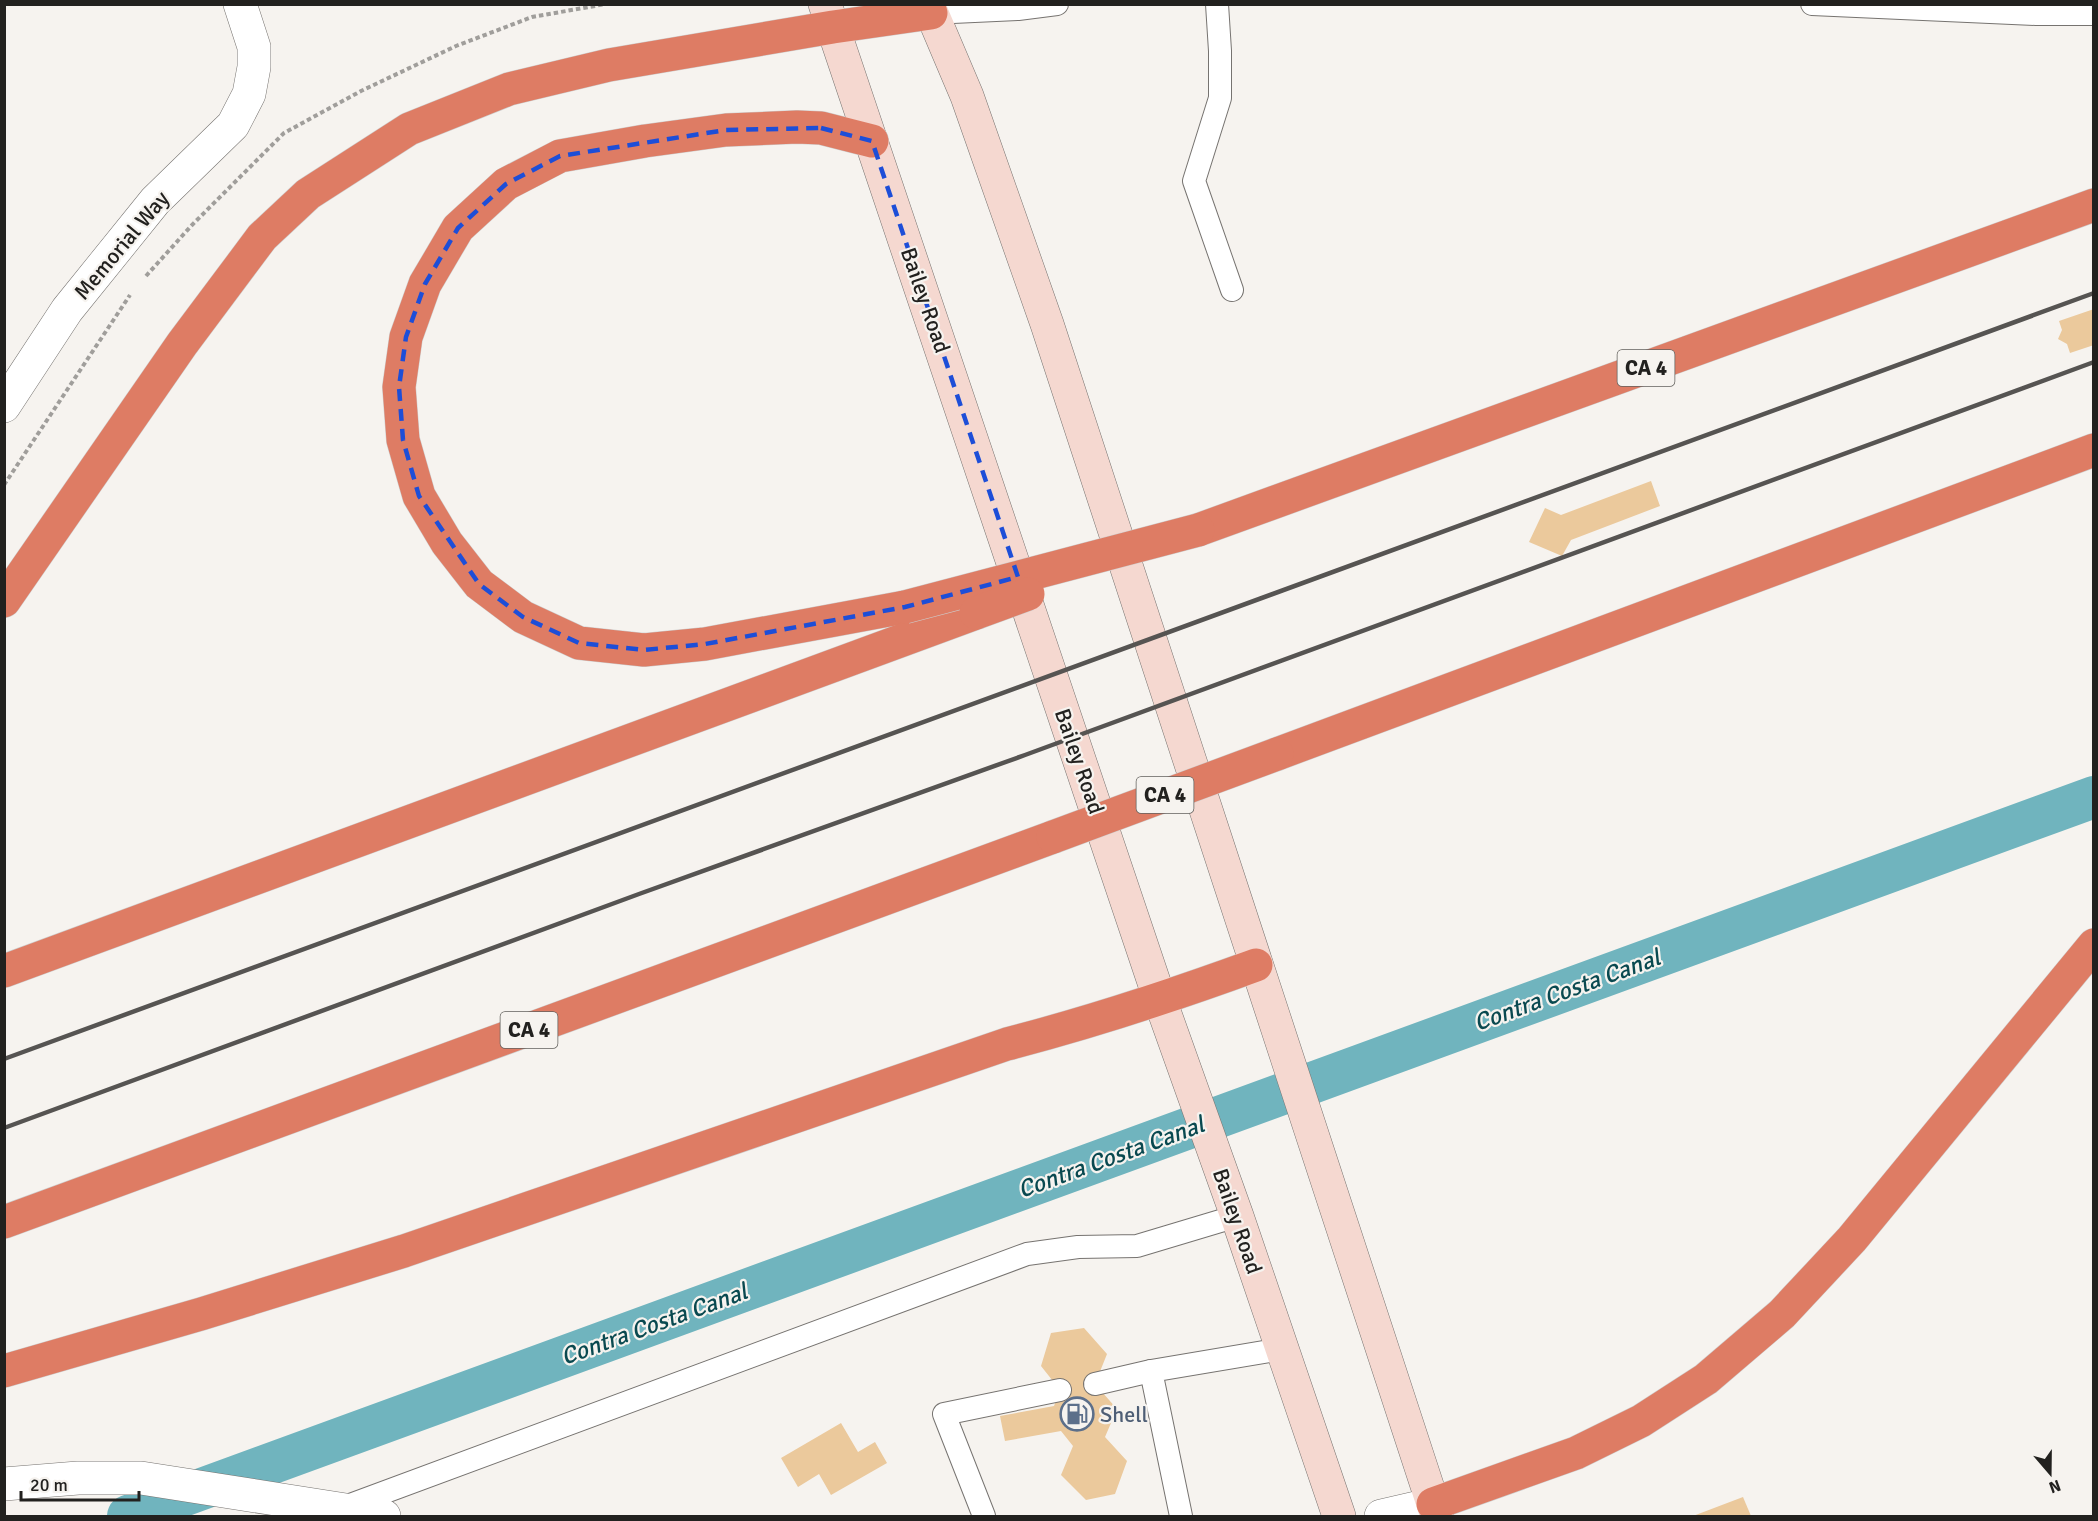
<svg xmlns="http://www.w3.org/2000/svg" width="2098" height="1521" font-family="Signika,sans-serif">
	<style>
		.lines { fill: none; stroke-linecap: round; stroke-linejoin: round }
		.canal { stroke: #70b4be; stroke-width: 42 }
		.building { fill: #ebc99c }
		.service-casing { stroke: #767370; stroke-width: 24 }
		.minor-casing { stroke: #767370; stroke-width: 34 }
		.tertiary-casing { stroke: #767370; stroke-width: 34 }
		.secondary-casing { stroke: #767370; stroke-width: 34 }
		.motorway-casing { stroke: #cecece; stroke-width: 34 }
		.path { stroke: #a09e9b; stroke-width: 4; stroke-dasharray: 4.5 3; stroke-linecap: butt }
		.service { stroke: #fff; stroke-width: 22 }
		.minor { stroke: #fff; stroke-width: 33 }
		.tertiary { stroke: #fff; stroke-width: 33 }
		.secondary { stroke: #f5d8d0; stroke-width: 33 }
		.motorway { stroke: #de7c64; stroke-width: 33 }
		.rail { stroke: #565452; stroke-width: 4.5 }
		.motorway-bridge-casing { stroke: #cecece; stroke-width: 34; stroke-linecap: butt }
		.motorway-bridge { stroke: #de7c64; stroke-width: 33 }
		.marked { fill: none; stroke: #1d4ed8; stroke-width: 4.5; stroke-dasharray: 12 8; stroke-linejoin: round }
		.labels { text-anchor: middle; stroke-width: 4.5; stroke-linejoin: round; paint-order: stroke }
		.shield { fill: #f6f3ef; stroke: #62605d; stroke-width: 1.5 }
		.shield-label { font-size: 21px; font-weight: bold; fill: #22211f }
		.street-label { font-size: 22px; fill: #22211f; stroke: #f6f3ef }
		.service-label { font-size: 22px; fill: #4e5e75; stroke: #f6f3ef; text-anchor: start }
		.water-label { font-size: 24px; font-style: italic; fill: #094950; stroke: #f6f3ef }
	</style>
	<rect width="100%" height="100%" fill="#f6f3ef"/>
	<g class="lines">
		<polyline class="canal" points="128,1516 2094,797"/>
	</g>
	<g class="building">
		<polygon points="2094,309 2094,345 2070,353 2067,344 2058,339 2062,330 2059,321"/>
		<polygon points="1651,481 1660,506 1571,540 1562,556 1529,542 1545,508 1561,515"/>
		<polygon points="1084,1328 1107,1354 1095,1384 1117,1409 1105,1437 1127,1461 1115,1494 1086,1500 1061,1475 1073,1446 1061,1431 1005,1441 1000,1416 1054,1406 1060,1390 1041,1366 1051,1333"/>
		<polygon points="841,1423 858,1452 875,1442 887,1463 831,1495 819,1474 798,1487 781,1458"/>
		<polygon points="1743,1497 1751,1516 1693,1516"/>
	</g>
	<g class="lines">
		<g class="service-casing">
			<g id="service">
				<polyline points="1217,4 1220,51 1220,98 1194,181 1232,290"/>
				<polyline points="1812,4 2036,14 2094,14"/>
				<polyline points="931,13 1018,9 1057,4"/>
				<polyline points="1095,1384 1151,1371"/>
				<polyline points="342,1508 1027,1254 1078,1247 1137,1246 1237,1216"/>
				<polyline points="984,1516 944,1414 1060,1390"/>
				<polyline points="1181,1516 1151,1371 1282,1349"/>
			</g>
		</g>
		<g class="minor-casing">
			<polyline id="minor" points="4,406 67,310 155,201 233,125 249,94 254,67 254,47 240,4"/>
		</g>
		<g class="tertiary-casing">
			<g id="tertiary">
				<polyline points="4,1484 78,1478 141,1478 384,1516"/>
				<polyline points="1381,1516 1433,1504"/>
			</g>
		</g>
		<g class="secondary-casing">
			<g id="secondary">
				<polyline points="825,4 1160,1000 1237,1216 1339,1516"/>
				<polyline points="928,4 967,96 1047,324 1437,1516"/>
			</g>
		</g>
		<g class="motorway-casing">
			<g id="motorway">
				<polyline points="872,141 821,128 797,127 726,130 645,141 560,156 506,184 458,228 425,284 406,337 399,387 403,440 419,496 447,543 479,584 523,617 579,643 644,650 705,644 905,607"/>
				<polyline points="1198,530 2094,205"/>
				<polyline points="4,601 182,344 262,237 308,194 409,129 509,89 609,65 833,27 931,13"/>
				<polyline points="1277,754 2094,450"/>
				<polyline points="4,971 976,613"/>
				<polyline points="4,1222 1053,837"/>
				<path d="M4 1371 201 1314 404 1251 1007 1044C1092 1022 1174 995 1256 965"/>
				<polyline points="1433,1504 1576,1453 1641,1421 1706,1379 1782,1314 1852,1239 2094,945"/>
			</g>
		</g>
		<g class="path">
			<polyline points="146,276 192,225 284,133 361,91 456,46 532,17 606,4"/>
			<polyline points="4,485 130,295"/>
		</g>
		<use href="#service" class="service"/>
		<use href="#minor" class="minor"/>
		<use href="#tertiary" class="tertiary"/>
		<use href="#secondary" class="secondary"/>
		<use href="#motorway" class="motorway"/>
		<g class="rail">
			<polyline points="4,1059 2094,293"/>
			<polyline points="4,1128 639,894 1025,755 2094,362"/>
		</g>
		<g class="motorway-bridge-casing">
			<g id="motorway-bridge">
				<polyline points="905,607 1198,530"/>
				<polyline points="976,613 1028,594"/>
				<polyline points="1053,837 1277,754"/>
			</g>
		</g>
		<use href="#motorway-bridge" class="motorway-bridge"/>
	</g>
	<path class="marked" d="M821 128 872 141 1018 577 905 607 705 644 644 650 579 643 523 617 479 584 419 496 403 440 399 387 406 337 425 284 458 228 506 184 560 156 726 130Z"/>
	<defs>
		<g id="fuel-ring" transform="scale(1.725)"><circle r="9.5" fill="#f6f3ef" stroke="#5c6f8a" stroke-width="1.5"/><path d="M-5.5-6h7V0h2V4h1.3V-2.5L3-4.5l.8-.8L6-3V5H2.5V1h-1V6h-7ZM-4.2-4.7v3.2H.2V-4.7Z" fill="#5c6f8a"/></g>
	</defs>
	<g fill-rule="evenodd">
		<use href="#fuel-ring" x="1077" y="1414"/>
	</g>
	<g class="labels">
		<g class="shield">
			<rect x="1617.5" y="350" width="57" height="36" rx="4.5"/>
			<rect x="1136.5" y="777" width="57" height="36" rx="4.5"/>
			<rect x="500.5" y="1012" width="57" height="36" rx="4.5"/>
		</g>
		<g class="shield-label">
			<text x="1646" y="375">CA 4</text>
			<text x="1165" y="802">CA 4</text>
			<text x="529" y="1037">CA 4</text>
		</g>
		<g class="street-label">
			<text transform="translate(121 245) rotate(-50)" y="8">Memorial Way</text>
			<text transform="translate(926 300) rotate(71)" y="8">Bailey Road</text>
			<text transform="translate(1080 761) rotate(71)" y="8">Bailey Road</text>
			<text transform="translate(1238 1221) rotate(71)" y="8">Bailey Road</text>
		</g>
		<g class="service-label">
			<text x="1100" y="1422">Shell</text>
		</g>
		<g class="water-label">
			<text transform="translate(1567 990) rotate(-20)" y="8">Contra Costa Canal</text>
			<text transform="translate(1111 1157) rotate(-20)" y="8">Contra Costa Canal</text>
			<text transform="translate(654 1324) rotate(-20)" y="8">Contra Costa Canal</text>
		</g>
	</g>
	<rect width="2098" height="1521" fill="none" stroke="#22211f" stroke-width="12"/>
	<g transform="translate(2050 1473) rotate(160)" stroke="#f6f3ef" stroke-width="4.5" paint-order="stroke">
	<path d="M0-4.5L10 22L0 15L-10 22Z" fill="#22211f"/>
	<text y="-9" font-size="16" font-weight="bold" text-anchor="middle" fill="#22211f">N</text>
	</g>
	<path d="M21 1491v9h118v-9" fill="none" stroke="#22211f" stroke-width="3"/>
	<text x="30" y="1491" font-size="18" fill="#22211f" stroke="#f6f3ef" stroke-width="4.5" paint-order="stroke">20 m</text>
</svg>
